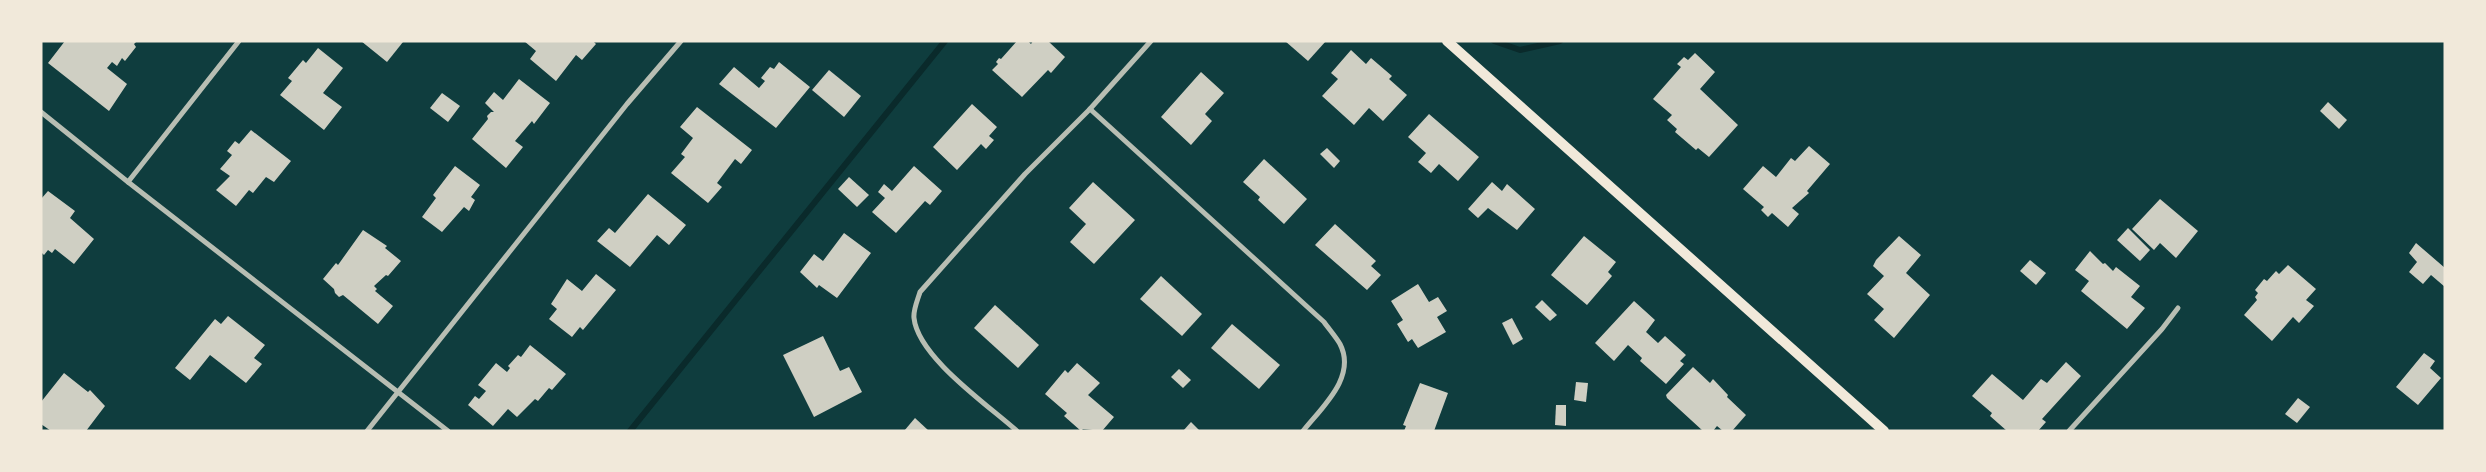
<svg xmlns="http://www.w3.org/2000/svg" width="2486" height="472" font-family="'Source Sans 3',sans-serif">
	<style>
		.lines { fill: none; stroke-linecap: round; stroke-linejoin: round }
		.stream { stroke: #0a2a2b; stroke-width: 6 }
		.building { fill: #cfcfc3 }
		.minor { stroke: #b8beb3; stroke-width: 5 }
		.secondary { stroke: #f1e9da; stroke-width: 10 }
	</style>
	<rect width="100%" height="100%" fill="#0f3d3e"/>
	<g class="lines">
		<g class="stream">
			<polyline points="1494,41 1520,50 1560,41"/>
			<polyline points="630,431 945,41"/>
		</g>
	</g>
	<g class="building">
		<polygon points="65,41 137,41 134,44 136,47 125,61 122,58 117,66 112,62 107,68 127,84 109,111 48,63"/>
		<polygon points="361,41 402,41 403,42 387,62"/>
		<polygon points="524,41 593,41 596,44 582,60 576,55 556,81 530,59 536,51"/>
		<polygon points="1017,41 1028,41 1031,44 1033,41 1048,41 1065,57 1051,73 1048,70 1022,97 992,70 998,64 996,62 999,58 1001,59"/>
		<polygon points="1285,41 1326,41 1308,61"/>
		<polygon points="318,48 343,68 323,93 342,107 324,130 280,95 292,81 288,78 303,60 306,63"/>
		<polygon points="1351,50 1366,64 1371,58 1392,76 1389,79 1407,95 1383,121 1369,108 1354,125 1322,96 1338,79 1331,73"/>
		<polygon points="1695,53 1715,72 1700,89 1738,125 1709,157 1698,148 1696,150 1675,132 1677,129 1667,120 1672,115 1653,99 1681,67 1677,64 1684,57 1688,60"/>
		<polygon points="779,62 810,87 776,128 719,84 734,67 759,88 765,81 761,78 770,67 774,69"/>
		<polygon points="829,70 861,96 844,117 812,90"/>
		<polygon points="1201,72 1224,93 1205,114 1212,121 1191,145 1161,117"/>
		<polygon points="519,79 550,103 534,124 532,121 515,141 523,147 506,168 472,139 488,119 487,116 491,112 494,112 485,103 494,92 503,100"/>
		<polygon points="442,93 460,106 448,122 430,108"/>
		<polygon points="2328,102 2347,120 2339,129 2320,111"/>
		<polygon points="972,104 997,127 989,136 994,140 986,149 981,144 957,170 933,147"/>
		<polygon points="697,107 752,150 741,164 735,159 717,183 722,187 708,203 671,173 685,157 681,154 693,138 680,127"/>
		<polygon points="1429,114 1479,157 1458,181 1439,164 1431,173 1418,162 1426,153 1408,137"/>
		<polygon points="251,130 291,161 274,182 266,177 253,193 249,190 236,206 216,190 230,176 220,169 232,155 227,151 235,141 239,144"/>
		<polygon points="1809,146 1830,164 1807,191 1809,193 1792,208 1799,214 1788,227 1772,213 1768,217 1761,210 1764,207 1743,189 1763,166 1776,177 1791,158 1795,161"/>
		<polygon points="1327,148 1340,161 1334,168 1320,154"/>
		<polygon points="1264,159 1307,199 1284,224 1258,200 1260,197 1243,182"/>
		<polygon points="455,166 480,185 471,197 475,200 469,211 464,207 442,232 422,217 436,198 433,195"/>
		<polygon points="914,166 942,191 930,205 925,201 896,233 872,212 885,198 878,192 884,184 892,191"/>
		<polygon points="849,177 869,195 857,207 838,189"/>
		<polygon points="1093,182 1135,220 1094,264 1070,242 1086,224 1069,208"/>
		<polygon points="1492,182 1502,191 1507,184 1535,209 1517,230 1488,208 1478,218 1468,209"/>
		<polygon points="48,191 75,211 70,218 94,239 74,264 55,249 52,253 48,250 44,255 41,252 41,199"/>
		<polygon points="648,194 686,225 669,245 657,235 630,267 597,241 609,228 615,233"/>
		<polygon points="2160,199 2198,231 2176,258 2160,243 2154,250 2132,229"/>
		<polygon points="1335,224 1376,261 1371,266 1381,275 1367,290 1315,245"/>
		<polygon points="2128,228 2150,250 2140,261 2117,240"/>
		<polygon points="363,230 387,246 385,248 401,261 388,276 386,275 374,286 377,289 375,291 393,306 378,324 343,295 339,297 335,293 334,289 323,279 336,263 338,265"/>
		<polygon points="844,233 871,253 837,298 819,285 817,288 800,272 814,254 823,261"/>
		<polygon points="1584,236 1616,262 1608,272 1612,276 1587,305 1551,275"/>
		<polygon points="1899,236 1921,255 1906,273 1930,295 1894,338 1874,320 1884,309 1867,294 1884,276 1873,266 1876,260"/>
		<polygon points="2416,243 2445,268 2445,287 2431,275 2423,284 2409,272 2417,262 2409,253"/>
		<polygon points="2090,251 2103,264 2105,263 2113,271 2116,267 2140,286 2131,297 2145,308 2127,329 2081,291 2089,281 2075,270"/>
		<polygon points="2030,260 2046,273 2036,285 2020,271"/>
		<polygon points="2288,265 2316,289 2306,300 2314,306 2299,323 2293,317 2272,341 2244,315 2257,300 2255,297 2258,293 2255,290 2264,279 2267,281 2276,271 2279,274"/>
		<polygon points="596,274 616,290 583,330 580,327 572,337 549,319 557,309 551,304 567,279 582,291"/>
		<polygon points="1161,276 1202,314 1182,336 1140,299"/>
		<polygon points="1418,284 1429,302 1438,297 1447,311 1437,317 1446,332 1418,348 1412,339 1408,342 1397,324 1403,320 1391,301"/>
		<polygon points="1542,300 1557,315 1550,321 1535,307"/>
		<polygon points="1634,301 1655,320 1646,332 1658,343 1665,336 1686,355 1680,361 1684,364 1666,384 1640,361 1642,358 1628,345 1614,361 1595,343"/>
		<polygon points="995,305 1039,345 1018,368 974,328"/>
		<polygon points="228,316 265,345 254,358 262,364 246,383 210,355 190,380 175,368 215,319 221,324"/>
		<polygon points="1512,318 1523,339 1513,345 1502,323"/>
		<polygon points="1232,324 1280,365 1259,389 1211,348"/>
		<polygon points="823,336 840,371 849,367 862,392 814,417 783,355"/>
		<polygon points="530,345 566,374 552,390 549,388 538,401 535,399 517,417 508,409 493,426 468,405 475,396 479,399 486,391 478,385 496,363 507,372 510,368 508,366 518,355 521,357"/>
		<polygon points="2424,353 2435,361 2430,368 2441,378 2418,405 2396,387"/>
		<polygon points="2066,362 2081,376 2042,419 2046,422 2038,431 2007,431 1990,416 1992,413 1972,396 1992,374 2023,400 2041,379 2047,383"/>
		<polygon points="1077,363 1100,383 1088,395 1114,417 1102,431 1083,429 1081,431 1064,416 1067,413 1045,394 1065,370 1068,373"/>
		<polygon points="1693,367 1710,383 1713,379 1728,395 1727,397 1746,415 1732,431 1723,431 1717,426 1713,431 1703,431 1667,398 1666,395"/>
		<polygon points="1179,369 1191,380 1183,388 1171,377"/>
		<polygon points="64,373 88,392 90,390 105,406 86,431 51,431 41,424 41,402"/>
		<polygon points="1576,382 1588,383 1586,402 1574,400"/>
		<polygon points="1420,383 1448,393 1434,431 1404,431 1406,426 1403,425"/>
		<polygon points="2298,398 2310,407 2297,423 2285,414"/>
		<polygon points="1556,405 1566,405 1566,426 1555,425"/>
		<polygon points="915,418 929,431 904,431"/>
		<polygon points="1191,422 1200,431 1183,431"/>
	</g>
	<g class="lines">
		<g class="minor">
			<path d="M1090 109 1324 322C1329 329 1336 337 1340 344 1357 377 1322 407 1303 431"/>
			<polyline points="41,112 128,182 448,431"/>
			<polyline points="128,182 239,41"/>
			<polyline points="367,431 627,104 681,41"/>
			<path d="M1017 431C988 405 918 357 914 318 913 310 918 299 920 292L1025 174 1090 109 1151 41"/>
			<polyline points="2069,431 2162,329 2178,308"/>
		</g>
		<polyline class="secondary" points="1447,41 1884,431"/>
	</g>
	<rect width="2486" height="472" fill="none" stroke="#f1e9da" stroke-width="85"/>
</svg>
